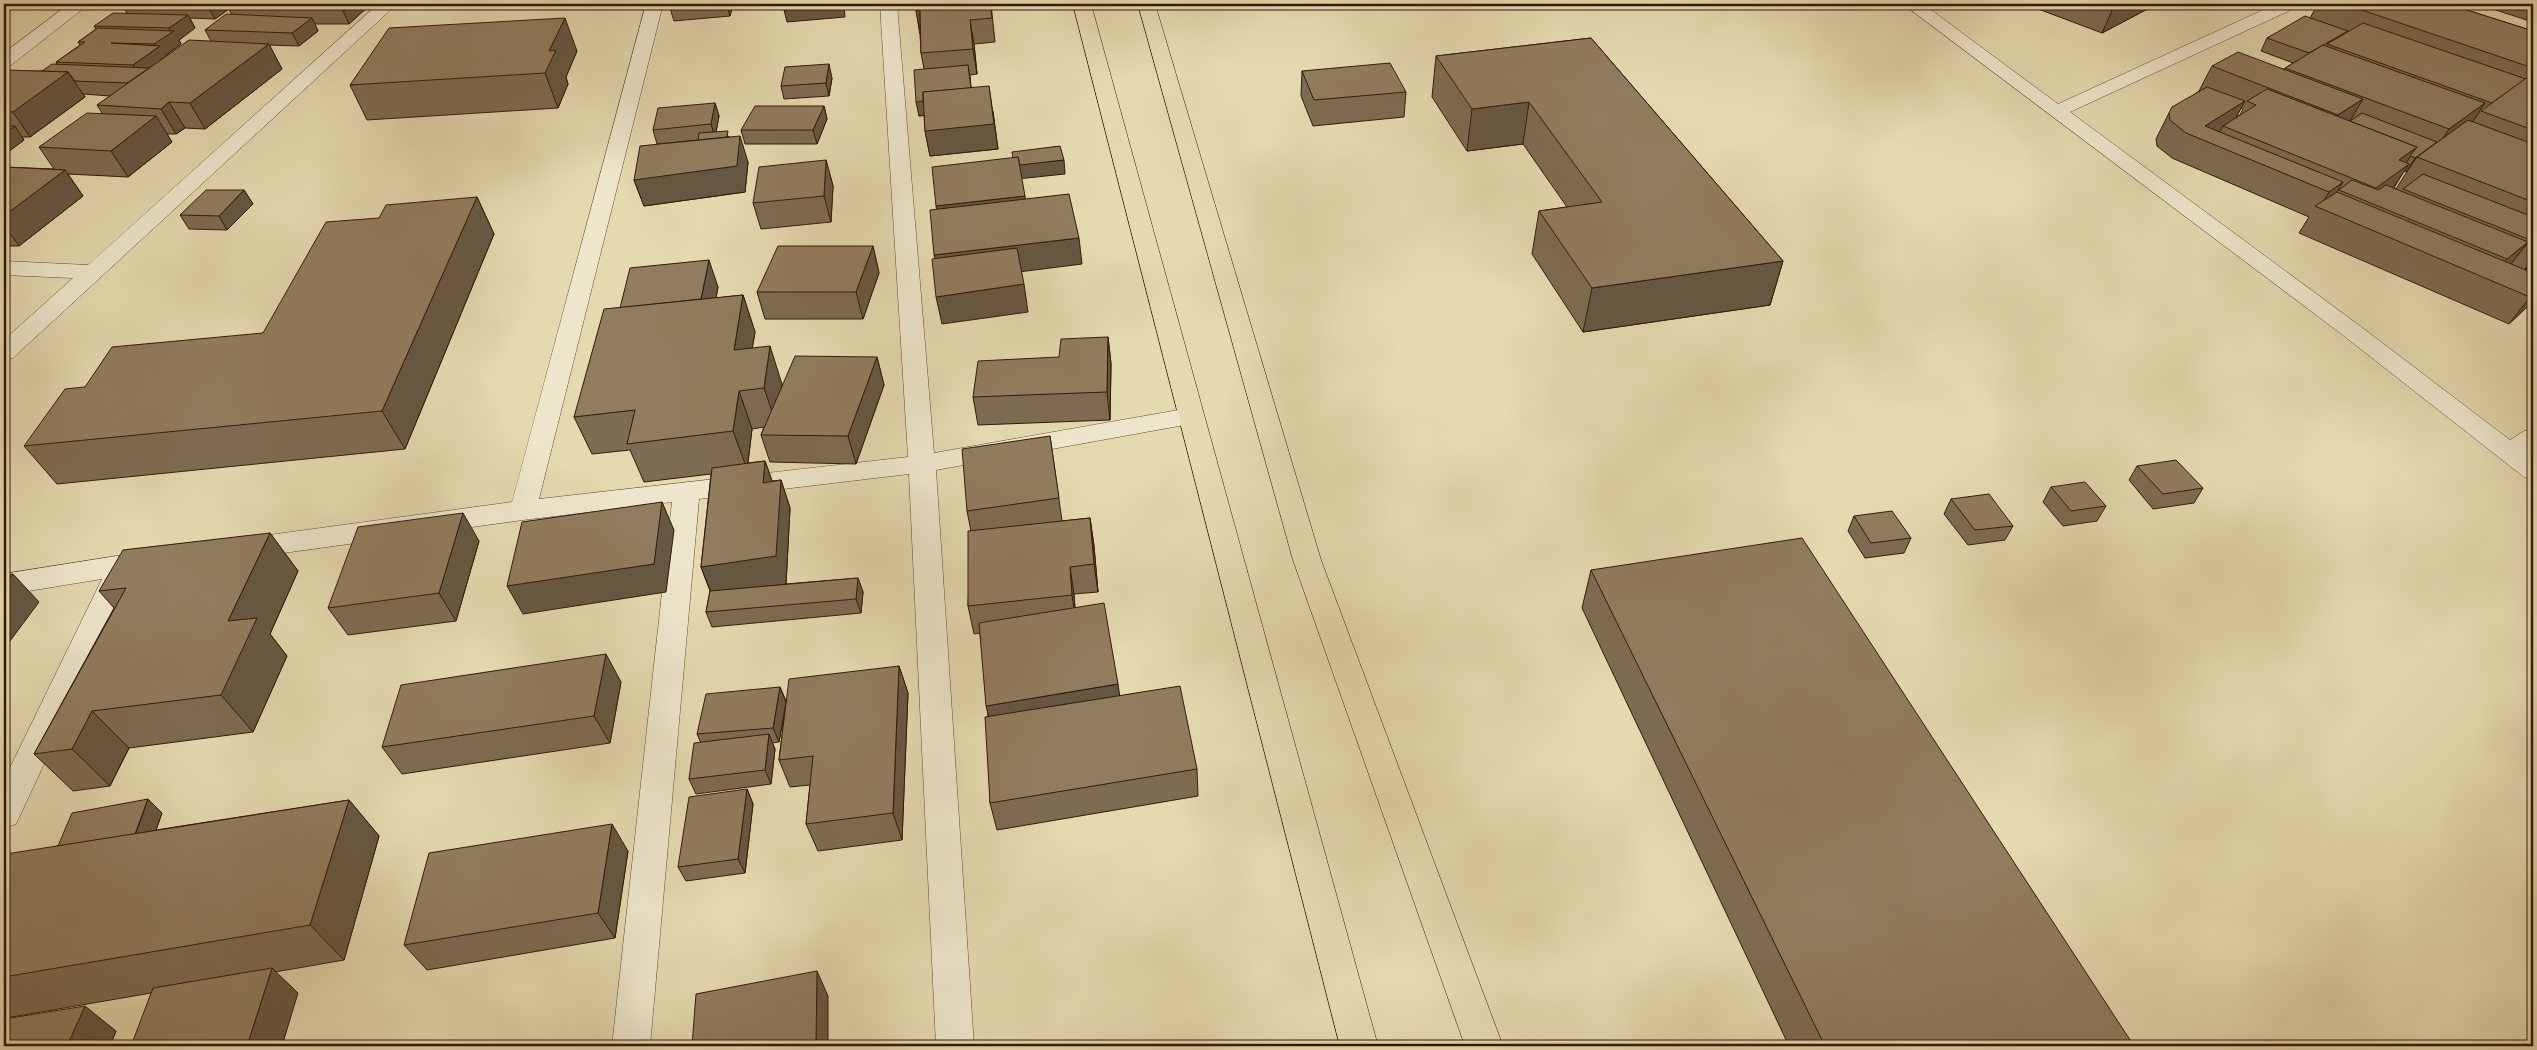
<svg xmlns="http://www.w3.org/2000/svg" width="2537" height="1050" font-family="'Libre Bodoni',serif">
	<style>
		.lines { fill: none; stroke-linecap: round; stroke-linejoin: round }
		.minor-casing { stroke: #614832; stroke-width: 1 }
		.major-casing { stroke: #351808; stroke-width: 1 }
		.minor { fill: #eee6cc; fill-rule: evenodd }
		.major { fill: #e5d9b0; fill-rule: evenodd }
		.wall { fill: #7d6b52; stroke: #351808; fill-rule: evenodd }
		.shaded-wall { fill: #665742; stroke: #351808 }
		.building { fill: #917c5f; stroke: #351808 }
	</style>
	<rect width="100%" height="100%" fill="#e5d9b0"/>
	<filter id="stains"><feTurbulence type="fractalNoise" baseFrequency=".004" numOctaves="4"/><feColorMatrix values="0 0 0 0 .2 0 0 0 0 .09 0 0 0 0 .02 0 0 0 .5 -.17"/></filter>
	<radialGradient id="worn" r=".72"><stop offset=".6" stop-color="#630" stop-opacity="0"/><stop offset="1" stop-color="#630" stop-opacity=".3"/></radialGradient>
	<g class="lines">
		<g class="minor-casing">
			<g id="minor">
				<polygon points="69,4 89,4 10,66 4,67 4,53"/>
				<polygon points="378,4 397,4 13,358 4,360 4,340 73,278 4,275 4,261 88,265"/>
				<polygon points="646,4 663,4 539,499 908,457 880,4 897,4 934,453 1190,408 1199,410 1203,416 1199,422 1190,424 936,470 974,1046 936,1046 909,474 699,499 650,1046 612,1046 672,502 523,520 240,559 230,556 226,549 230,542 240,539 512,502"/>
				<polygon points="1903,4 1923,4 2058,104 2276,4 2297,4 2295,8 2070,112 2360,326 2510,440 2524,431 2533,429 2533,449 2528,453 2533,458 2533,480 2524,477 2344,336"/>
				<polygon points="123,555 133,558 137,565 16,824 4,828 4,780 102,579 4,595 4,574"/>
			</g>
		</g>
		<g class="major-casing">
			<g id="major">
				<polygon points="1073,4 1091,4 1378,1046 1340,1046"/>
				<polygon points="1138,4 1155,4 1321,560 1503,1046 1465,1046 1293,560"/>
			</g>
		</g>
		<use href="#minor" class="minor"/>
		<use href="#major" class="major"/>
	</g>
	<g class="wall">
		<path d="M121 4H371L349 24H315L318 31 299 46 269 45 282 69 205 129 185 128 176 134H167L172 142 128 177 68 174 83 196 19 246H4V167L54 169 39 147 102 113 97 105 110 96 83 94 85 97 30 137H22L24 140 4 155V71H42L57 64 56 62 80 45 78 42 96 29 94 26 127 13ZM229 9 232 15 205 30 211 41 166 56V55L181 44 179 40 195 28 190 18 215 19Z"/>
		<polygon points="671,4 733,4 730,16 674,21 670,8"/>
		<polygon points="916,4 998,4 991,4 995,42 974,44 977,74 970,75 971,88 993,111 998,149 930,156 925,131 924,115 919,116 924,69 921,53 920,34 916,10"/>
		<polygon points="2025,4 2157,4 2102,33"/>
		<path d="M2318 4H2448L2533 31V263L2525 269 2532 272 2533 270V299L2528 306 2509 324 2299 233 2309 217 2172 158 2157 146 2156 139 2169 113 2199 91 2212 66 2284 69 2293 63 2261 51 2267 38 2310 18ZM2241 108 2243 109 2240 115 2236 117ZM2408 170 2396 189 2394 188 2404 171 2406 172Z"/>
		<polygon points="2477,4 2533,4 2533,22"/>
		<polygon points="1591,38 1783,261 1770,305 1583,332 1532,254 1539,211 1567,207 1523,144 1467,151 1432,97 1436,56"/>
		<polygon points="577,51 566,77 568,84 558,108 367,120 350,85"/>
		<polygon points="1302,71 1406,92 1404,117 1313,126 1301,96"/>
		<polygon points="832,78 829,96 784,99 781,86"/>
		<polygon points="715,103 719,116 716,132 730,137 748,162 745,192 644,206 634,180 698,140 657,144 653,130"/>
		<polygon points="824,106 827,119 817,144 745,144 741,130"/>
		<polygon points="826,160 833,186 831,222 761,229 753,203"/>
		<polygon points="244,190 253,204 227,230 189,229 180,215"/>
		<polygon points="477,197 494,234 405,449 57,484 24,446 85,387 263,333 379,218"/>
		<polygon points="873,246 879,273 863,319 765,319 757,292"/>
		<polygon points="718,287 716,298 743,295 755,332 752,348 782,384 781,388 877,357 884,385 856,464 770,462 761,435 764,427 752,429 748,463 765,461 772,481 781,480 790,508 786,584 858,578 863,592 861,613 712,627 706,612 710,591 701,567 711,474 644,482 630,450 592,454 574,417 620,308"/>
		<polygon points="1108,337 1111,364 1110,420 978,425 973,397 1059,357"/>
		<polygon points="1050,436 1062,521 1090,518 1094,546 1098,592 1074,594 1075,608 1120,696 1197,769 1198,796 997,830 990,803 988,716 980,633 974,634 968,606 971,531 967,511"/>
		<polygon points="2137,466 2203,488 2194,503 2153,509 2129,480"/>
		<polygon points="2051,487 2106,506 2097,521 2063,526 2043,502"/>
		<polygon points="1951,499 2013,526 2005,540 1968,545 1944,514"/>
		<polygon points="1854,516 1911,538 1904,553 1865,558 1848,531"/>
		<polygon points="270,533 298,571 270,634 287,656 253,732 129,748 110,786 73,791 34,754 114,608 99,591"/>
		<polygon points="479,541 456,621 348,635 328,608"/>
		<polygon points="1591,570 2134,1046 1789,1046 1582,608"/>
		<polygon points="899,666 908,693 902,840 818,851 806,824 810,785 790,787 779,760 785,710 779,742 772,743 775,749 771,784 696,794 689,779 701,743 697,734 780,687 786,701"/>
		<polygon points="621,682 610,743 402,774 382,747"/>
		<polygon points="747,789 753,804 745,873 686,881 678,867"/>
		<polygon points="148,799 162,813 156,830 349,800 379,836 344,960 275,972 298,993 151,993 6,1018 116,1031 110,1046 4,1046 4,859 57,846"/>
		<polygon points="628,851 615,938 427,970 404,945"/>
	</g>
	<g class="shaded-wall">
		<polygon points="206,4 226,4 229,9 215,19"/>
		<polygon points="340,4 371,4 349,24"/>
		<polygon points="727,4 733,4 730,16"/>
		<polygon points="842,4 844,4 845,17 787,22 784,10"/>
		<polygon points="2115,4 2157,4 2102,33"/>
		<polygon points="916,10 920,10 920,34"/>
		<polygon points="188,15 195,28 179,40 181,44 166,55 168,59 139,76 133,65 157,48 154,44 171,32 169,28"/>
		<polygon points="312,18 318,31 299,46 292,33"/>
		<polygon points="565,18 577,51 566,77 568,84 558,108 545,73 549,51"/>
		<polygon points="970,20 974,44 977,74 973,49"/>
		<polygon points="269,44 282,69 205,129 190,103"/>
		<polygon points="829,64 832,78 829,96 826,83"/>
		<polygon points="968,65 974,110 919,116 916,102"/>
		<polygon points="68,72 85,97 30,137 13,112"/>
		<polygon points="989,86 998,149 930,156 925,131"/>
		<polygon points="2363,99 2348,124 2323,140 2338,115"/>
		<polygon points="2245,101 2231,127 2223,126 2218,135 2205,126"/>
		<polygon points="169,102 185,128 176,134 161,109"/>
		<polygon points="1529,102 1523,144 1467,151 1472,109"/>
		<polygon points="715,103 719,116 715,138 711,124"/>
		<polygon points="2485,103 2468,129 2432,155 2449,129"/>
		<polygon points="824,106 827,119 817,144 813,130"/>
		<polygon points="156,116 172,142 128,177 111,151"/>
		<polygon points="15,126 24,140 4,155 4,134"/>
		<polygon points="740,136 748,162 745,192 644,206 634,180"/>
		<polygon points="2437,142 2417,157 2408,170 2406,172 2415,158"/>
		<polygon points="2417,147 2402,169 2409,164 2392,190 2367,201 2376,188 2399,160"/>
		<polygon points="826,160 833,186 831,222 824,196"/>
		<polygon points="1064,160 1065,174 1017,179 1015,165"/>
		<polygon points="65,170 83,196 19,246 4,225 4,216"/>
		<polygon points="2343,182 2327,208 2319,208 2329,192"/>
		<polygon points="244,190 253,204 227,230 219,216"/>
		<polygon points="1025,196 1029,222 941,233 936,206"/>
		<polygon points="477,197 494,234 405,449 382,411"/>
		<polygon points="1079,238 1082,264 940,282 934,255"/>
		<polygon points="2528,242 2508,268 2491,281 2507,259"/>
		<polygon points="873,246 879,273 863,319 856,292"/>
		<polygon points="2533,258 2533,263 2523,272"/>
		<polygon points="709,260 718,287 710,331 700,304"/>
		<polygon points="1783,261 1770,305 1583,332 1592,288"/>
		<polygon points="1024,284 1028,312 942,324 936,297"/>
		<polygon points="4,287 9,293 4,298"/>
		<polygon points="2533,294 2533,299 2528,306 2509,324 2530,297"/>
		<polygon points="743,295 755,332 746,387 734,350"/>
		<polygon points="1108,337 1111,364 1110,420 1107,392"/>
		<polygon points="770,346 782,384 777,426 764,388"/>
		<polygon points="877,357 884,385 856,464 848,436"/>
		<polygon points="739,391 752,429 747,469 733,431"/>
		<polygon points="765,461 775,489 763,483"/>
		<polygon points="781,480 790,508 786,584 712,595 701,567"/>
		<polygon points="662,502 674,530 666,592 523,614 507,586"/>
		<polygon points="463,513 479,541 456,621 439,593"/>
		<polygon points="1090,518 1094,546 1098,592 1094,564"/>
		<polygon points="270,533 298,571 270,634 287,656 253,732 221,695 228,621"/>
		<polygon points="1070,567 1074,594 1076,623 1072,595"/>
		<polygon points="13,574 39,602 4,649 4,586"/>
		<polygon points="858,578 863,592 861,613 856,599"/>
		<polygon points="606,654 621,682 610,743 594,716"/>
		<polygon points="899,666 908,693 902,840 893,813"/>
		<polygon points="1118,684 1122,712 993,734 986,706"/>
		<polygon points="780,687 786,702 779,742 773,728"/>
		<polygon points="92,711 129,748 110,786 72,749"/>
		<polygon points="769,734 775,749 771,784 765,770"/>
		<polygon points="747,789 753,804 745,873 738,859"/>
		<polygon points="148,799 162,813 149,850 135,836"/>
		<polygon points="349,800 379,836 344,960 310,925"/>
		<polygon points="612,824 628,851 615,938 598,913"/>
		<polygon points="272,968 298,993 282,1046 247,1046"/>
		<polygon points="817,971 828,996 828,1046 816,1046"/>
		<polygon points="85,1006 116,1031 110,1046 67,1046"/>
	</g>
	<g class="building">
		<polygon points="671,4 723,4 670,8"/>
		<polygon points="784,4 842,4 784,10"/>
		<polygon points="916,4 990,4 992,18 970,20 973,49 921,53 920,10 916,10"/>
		<polygon points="2344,4 2448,4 2533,31 2533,68"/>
		<polygon points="113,13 188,15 169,28 94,26"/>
		<polygon points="226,14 312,18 292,33 205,30"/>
		<polygon points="2305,16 2348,31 2309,53 2267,38"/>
		<polygon points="565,18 549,51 556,50 545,73 350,85 389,28"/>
		<polygon points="2363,23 2526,79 2492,103 2327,44"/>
		<polygon points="98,28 174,31 154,44 111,43 160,46 133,65 56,62 85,42 78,42"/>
		<polygon points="1591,38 1783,261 1592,288 1539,211 1602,202 1529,102 1472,109 1436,56"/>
		<polygon points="189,40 269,44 190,103 169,102 161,109 97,105"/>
		<polygon points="2323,45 2485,103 2449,129 2285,68"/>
		<polygon points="2238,52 2363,99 2338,115 2212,66"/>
		<polygon points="1390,63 1406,92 1314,100 1302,71"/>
		<polygon points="52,64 149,68 127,83 75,81 68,72 42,71"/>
		<polygon points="829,64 826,83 781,86 785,67"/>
		<polygon points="968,65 971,88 923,92 923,101 916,102 914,70"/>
		<polygon points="6,70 68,72 13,112 4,111 4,71"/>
		<polygon points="2533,73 2533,130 2481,111"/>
		<polygon points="989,86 994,124 925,131 923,92"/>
		<polygon points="2207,87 2245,101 2205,126 2343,182 2329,192 2186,133 2170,120 2169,113 2172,107"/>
		<polygon points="2267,89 2417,147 2399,160 2409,164 2376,188 2223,126 2256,105 2247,101"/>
		<polygon points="715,103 711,124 653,130 658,108"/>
		<polygon points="755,106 824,106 813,130 741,130"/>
		<polygon points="87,113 156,116 111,151 39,147"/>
		<polygon points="2362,113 2437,142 2415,158 2410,156 2417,147 2350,121"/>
		<polygon points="2468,120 2533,144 2533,202 2417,157"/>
		<polygon points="4,126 15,126 4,134"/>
		<polygon points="728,131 727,137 698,140 699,133"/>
		<polygon points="740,136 737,166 634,180 640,146"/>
		<polygon points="1060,146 1064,160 1020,165 1018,157 1013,158 1012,152"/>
		<polygon points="1018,157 1025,196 936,206 932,167"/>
		<polygon points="826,160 824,196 753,203 759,167"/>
		<polygon points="4,167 65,170 4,216"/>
		<polygon points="2423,174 2533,217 2533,241 2403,189"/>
		<polygon points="2352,180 2378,190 2386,185 2528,242 2507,259 2339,190"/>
		<polygon points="206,190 244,190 219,216 180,215"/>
		<polygon points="2337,192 2533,273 2533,294 2530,297 2315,206"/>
		<polygon points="1069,194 1079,238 934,255 930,210"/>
		<polygon points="477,197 382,411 24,446 65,389 85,387 112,347 263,333 326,222 379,218 386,205"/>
		<polygon points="778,246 873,246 856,292 757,292"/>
		<polygon points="1017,248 1024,284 936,297 932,259"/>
		<polygon points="709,260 701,299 620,308 630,268"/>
		<polygon points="743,295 734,350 770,346 764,388 739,391 733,431 627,444 635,410 574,417 604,309"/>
		<polygon points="1108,337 1107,392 973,397 978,361 1059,357 1061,339"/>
		<polygon points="795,356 877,357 848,436 761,435"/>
		<polygon points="1050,436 1059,498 967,511 962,449"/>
		<polygon points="2176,460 2203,488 2163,494 2137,466"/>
		<polygon points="765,461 763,483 781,480 776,556 701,567 712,468"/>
		<polygon points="2085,482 2106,506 2071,511 2051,487"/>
		<polygon points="1989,494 2013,526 1975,530 1951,499"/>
		<polygon points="662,502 654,564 507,586 522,522"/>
		<polygon points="1892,511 1911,538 1871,543 1854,516"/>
		<polygon points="463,513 439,593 328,608 358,527"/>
		<polygon points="1090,518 1094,564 1070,567 1072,595 968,606 968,531"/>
		<polygon points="270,533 228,621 257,618 221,695 92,711 72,749 34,754 126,588 99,591 123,550"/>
		<polygon points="1802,538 2134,1046 1825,1046 1591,570"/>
		<polygon points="13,574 4,586 4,575"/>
		<polygon points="858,578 856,599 706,612 710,591"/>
		<polygon points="1104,603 1118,684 986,706 979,623"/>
		<polygon points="606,654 594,716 382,747 401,685"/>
		<polygon points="899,666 893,813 806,824 813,756 779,760 789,679"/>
		<polygon points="1180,686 1197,769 990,803 985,717"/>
		<polygon points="780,687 773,728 697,734 706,694"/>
		<polygon points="769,734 765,770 689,779 694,743"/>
		<polygon points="747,789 738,859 678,867 689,797"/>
		<polygon points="148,799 135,834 58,846 72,813"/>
		<polygon points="349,800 310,925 4,977 4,859 6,854"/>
		<polygon points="612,824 598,913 404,945 429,853"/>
		<polygon points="272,968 247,1046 131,1046 153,988"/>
		<polygon points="817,971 816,1046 692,1046 696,994"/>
		<polygon points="85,1006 67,1046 4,1046 4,1019"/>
	</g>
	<rect width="2537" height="1050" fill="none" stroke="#e5d9b0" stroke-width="20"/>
	<rect x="5" y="5" width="2527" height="1040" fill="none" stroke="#351808" stroke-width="2.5"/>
	<rect x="10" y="10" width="2517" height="1030" fill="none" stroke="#351808"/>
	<rect width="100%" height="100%" filter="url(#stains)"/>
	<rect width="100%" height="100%" fill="url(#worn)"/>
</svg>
